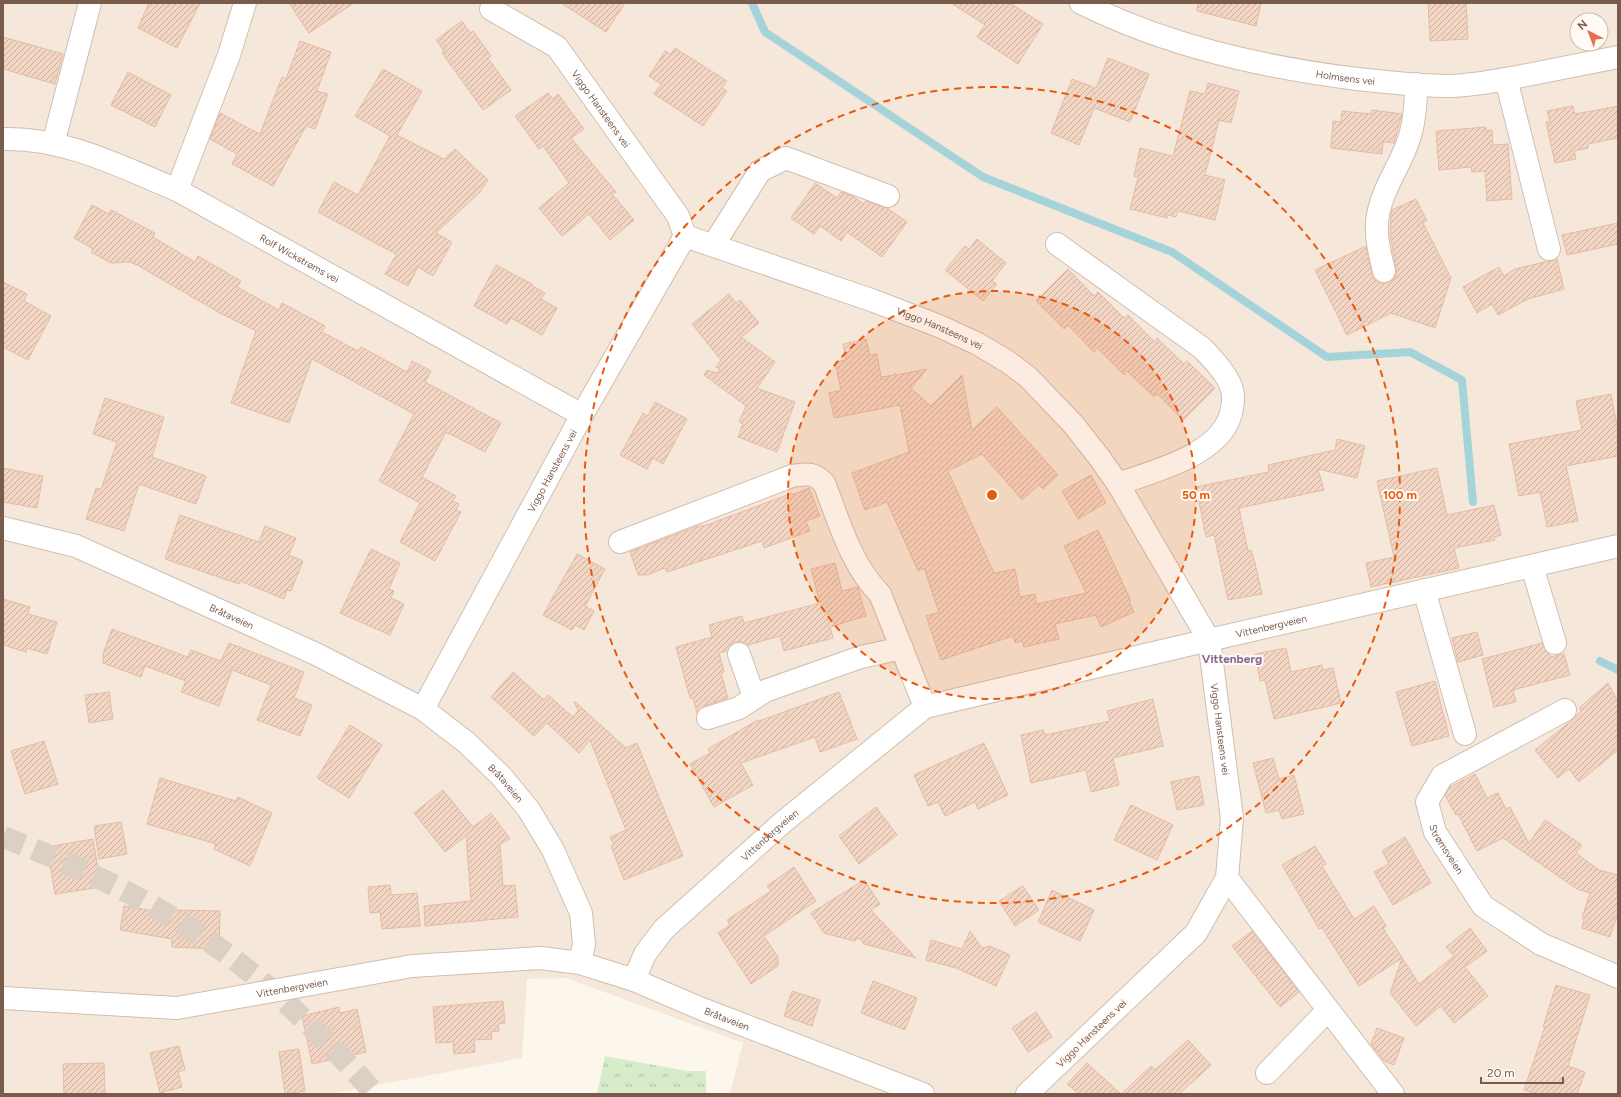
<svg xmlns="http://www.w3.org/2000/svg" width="1621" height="1097" font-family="Figtree,sans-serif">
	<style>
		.residential { fill: #f5e8da; fill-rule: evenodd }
		.park { fill: url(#park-tufts) }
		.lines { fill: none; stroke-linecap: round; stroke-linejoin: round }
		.stream { stroke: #a5d3da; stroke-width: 8 }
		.building { fill: url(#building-hatch); stroke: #e6bba3 }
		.major-tunnel { stroke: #dcd0c4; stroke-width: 22; stroke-dasharray: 22 11; stroke-linecap: butt }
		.minor-casing { stroke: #d1beb0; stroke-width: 24 }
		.minor { stroke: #fff; stroke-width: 22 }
		.ring { fill: none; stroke: #e8590c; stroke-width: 2; stroke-dasharray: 7 5 }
		.labels { text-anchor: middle; stroke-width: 4; stroke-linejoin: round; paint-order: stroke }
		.street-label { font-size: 10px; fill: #7a5c4d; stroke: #fffaf3 }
		.quarter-label { font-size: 12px; font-weight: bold; fill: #846695; stroke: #fffaf3 }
		.centre { fill: #e8590c; stroke: #fffaf3; stroke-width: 2 }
		.ring-label { font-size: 12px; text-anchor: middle; font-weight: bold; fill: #e8590c; stroke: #fffaf3; stroke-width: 4; stroke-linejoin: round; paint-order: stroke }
	</style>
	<defs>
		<pattern id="park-tufts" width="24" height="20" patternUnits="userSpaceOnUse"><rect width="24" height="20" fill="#d8ecc9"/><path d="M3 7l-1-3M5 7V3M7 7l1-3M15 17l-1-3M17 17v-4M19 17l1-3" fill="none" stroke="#b4c2a5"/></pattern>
		<pattern id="building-hatch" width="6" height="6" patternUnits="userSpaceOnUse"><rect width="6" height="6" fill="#f3d5c3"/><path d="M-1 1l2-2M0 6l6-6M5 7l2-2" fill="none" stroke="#cab0a1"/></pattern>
	</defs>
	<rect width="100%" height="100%" fill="#fdf6ec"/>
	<path class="residential" d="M3 3H1618V1094H730L743 1043 566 978 527 979 522 1058 329 1094H3ZM1577 20H1601V44H1577Z"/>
	<polygon class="park" points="605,1056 687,1071 706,1071 706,1094 597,1094"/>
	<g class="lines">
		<g class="stream">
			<polyline points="752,3 765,32 983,177 1172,252 1327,357 1410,352 1462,380 1473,502"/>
			<polyline points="1600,661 1618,670"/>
		</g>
	</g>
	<g class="building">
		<polygon points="149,3 200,3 177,48 138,28"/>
		<polygon points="289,3 354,3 309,33"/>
		<polygon points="561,3 625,3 606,32"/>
		<polygon points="951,3 1010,3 1043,24 1018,64 977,37 985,25"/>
		<polygon points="1198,3 1261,3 1256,26 1197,11"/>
		<polygon points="1428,3 1466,3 1468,39 1430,41"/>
		<polygon points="462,21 470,33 473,31 491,56 488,58 511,90 483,110 442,53 444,51 436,40"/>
		<polygon points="3,37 63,54 55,84 3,69"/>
		<polygon points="300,41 331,52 317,91 328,94 315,129 306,126 273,186 232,164 237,154 210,139 220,113 260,134 282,77 286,79"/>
		<polygon points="675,48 727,81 722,88 727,91 703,126 654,94 661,84 649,76 665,51 671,54"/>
		<polygon points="1108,58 1149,74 1130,122 1094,108 1079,145 1051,133 1072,79 1096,88"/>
		<polygon points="383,69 422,91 397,135 444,159 455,149 488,180 480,192 436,233 452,242 433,276 418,267 408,286 385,274 396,255 394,253 318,212 334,182 358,195 390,136 355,116"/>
		<polygon points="128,72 171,95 155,127 111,105"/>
		<polygon points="1208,83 1239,91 1231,123 1219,120 1205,175 1225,180 1215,220 1178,211 1176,217 1168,215 1167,218 1130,209 1138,177 1134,176 1140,148 1173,156 1190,91 1205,94"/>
		<polygon points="548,93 553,99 558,94 584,129 571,138 616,192 612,194 634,220 610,240 589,214 562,236 539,208 569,183 543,146 539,149 515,116"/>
		<polygon points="1573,106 1575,114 1618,106 1618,138 1588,144 1588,148 1574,151 1576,159 1555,163 1546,122 1550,122 1547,111"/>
		<polygon points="1372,110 1402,114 1394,143 1383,142 1382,154 1331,148 1333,121 1341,122 1342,111 1371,114"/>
		<polygon points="1486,127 1486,131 1492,130 1493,145 1508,144 1512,199 1487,201 1485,171 1472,172 1471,167 1439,170 1436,131"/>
		<polygon points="815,183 837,198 841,192 852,196 864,204 866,201 887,208 907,222 882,257 847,232 841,241 820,226 814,234 791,218"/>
		<polygon points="1416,199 1427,221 1423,223 1451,278 1435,328 1391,313 1347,335 1315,270 1366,246 1372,274 1375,279 1381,283 1387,283 1392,280 1396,275 1396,268 1390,234 1391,213 1392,210"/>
		<polygon points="92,205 109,214 111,210 155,233 153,237 195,262 198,256 241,281 237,287 279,310 282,303 325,326 322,332 358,351 361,347 407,372 412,361 431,371 425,382 501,423 485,452 446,432 422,477 456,496 453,501 459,504 456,510 461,512 435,561 400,542 420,503 379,481 414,414 312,359 289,423 231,403 256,331 220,313 137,265 130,262 111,263 91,252 93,249 74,238"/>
		<polygon points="1618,223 1618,244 1567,255 1562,235"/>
		<polygon points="977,239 1006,263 992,281 997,284 983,301 945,270 965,246 969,249"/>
		<polygon points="1557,259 1564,289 1528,299 1498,315 1492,304 1477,313 1463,287 1499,267 1504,276 1515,269"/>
		<polygon points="496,265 532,284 531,285 545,293 541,299 557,308 542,335 511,318 507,324 474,306"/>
		<polygon points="1068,269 1094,296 1098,292 1124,318 1128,315 1154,341 1157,338 1184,364 1187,361 1215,388 1183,420 1157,394 1154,397 1127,371 1124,375 1097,348 1094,352 1068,325 1064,329 1036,301"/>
		<polygon points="3,282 27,294 24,301 51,316 28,360 3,347"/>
		<polygon points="729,294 736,303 740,300 759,323 741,337 775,362 757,388 795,402 777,452 738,437 743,424 739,422 746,406 704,375 707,370 717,373 720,369 716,367 721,360 692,324"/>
		<polygon points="866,339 870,355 877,354 881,377 895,375 895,373 896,375 927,369 911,388 931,406 962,375 972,430 997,407 1058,475 1043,489 1039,485 1022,500 982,454 948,471 994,573 1015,569 1020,597 1035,594 1037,604 1086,593 1064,546 1098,530 1131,601 1129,602 1134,612 1101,627 1096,615 1055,624 1059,639 1024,647 1022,641 1015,643 1013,636 941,660 926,616 939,612 924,568 918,571 887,502 865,510 852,473 909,452 900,405 834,418 829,393 841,390 835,362 846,360 843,344"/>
		<polygon points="1611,394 1618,431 1618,456 1566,466 1578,521 1547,527 1540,492 1519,496 1509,444 1582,430 1576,401"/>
		<polygon points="105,398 164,417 152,457 206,476 196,504 139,484 124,531 86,519 96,488 101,489 117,442 93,434"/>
		<polygon points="655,402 687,419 663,464 653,458 647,469 620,455 643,413 648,416"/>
		<polygon points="1337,439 1365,446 1357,478 1318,469 1324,490 1239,508 1248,551 1251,550 1255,563 1262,594 1228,600 1214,535 1206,537 1196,487 1269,472 1268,465 1335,450"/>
		<polygon points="3,468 43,476 37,508 3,502"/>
		<polygon points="1437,468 1447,515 1494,505 1501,535 1494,537 1495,540 1454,548 1459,568 1371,587 1366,563 1394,557 1377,481"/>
		<polygon points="1091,475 1106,503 1078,519 1062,491"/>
		<polygon points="809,488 820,516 806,521 810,531 764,548 762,541 667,572 665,568 647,575 638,575 630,552 695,527 707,525 792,493 792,495"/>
		<polygon points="180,515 259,542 265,526 296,538 289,555 303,561 291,591 287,590 284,599 240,581 239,584 165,559"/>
		<polygon points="371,549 400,563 389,589 394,591 391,598 404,604 390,635 340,613"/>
		<polygon points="577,554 605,569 585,606 594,611 584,630 575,625 572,630 543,615"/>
		<polygon points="835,563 842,591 858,587 866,616 830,627 833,638 784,651 780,636 748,645 742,642 735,642 727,651 719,653 724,672 721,673 728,698 704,706 697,713 693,698 690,698 676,647 712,637 709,625 742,616 744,623 820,603 811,569"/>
		<polygon points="3,599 30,607 28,614 57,622 47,654 27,648 26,652 3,645"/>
		<polygon points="112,629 188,657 191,650 221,661 229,643 304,672 294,698 312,705 300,736 257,720 271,685 232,670 219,706 181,692 186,681 145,666 141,677 103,663 103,654"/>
		<polygon points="1477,632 1483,655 1458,662 1452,638"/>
		<polygon points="1542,643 1551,657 1564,654 1570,675 1513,690 1516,702 1494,707 1482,659"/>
		<polygon points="1286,648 1291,672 1322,665 1323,670 1333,668 1341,703 1274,719 1265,680 1260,681 1255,654"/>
		<polygon points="513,672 544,700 548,695 573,717 578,711 574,701 626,748 637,743 683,856 624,880 611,846 614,845 610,837 626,830 590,740 579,753 547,723 534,736 491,697"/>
		<polygon points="1435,681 1449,736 1412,746 1396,692"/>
		<polygon points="1608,683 1618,702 1618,750 1579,782 1569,769 1558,778 1535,750 1571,721 1581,711 1579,708"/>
		<polygon points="109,692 113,719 89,723 85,695"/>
		<polygon points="839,692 857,739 820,752 815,737 741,763 753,785 714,807 690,764 710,753 708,749 758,720 759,721"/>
		<polygon points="1153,699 1163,746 1113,758 1119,785 1091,792 1086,770 1031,783 1021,735 1043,730 1045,735 1110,721 1107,711"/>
		<polygon points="350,725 382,745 349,798 317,778"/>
		<polygon points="44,741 58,784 25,794 11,751"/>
		<polygon points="984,743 1008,795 978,809 975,802 945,816 938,802 928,806 914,775"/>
		<polygon points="1273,758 1279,779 1294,775 1304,814 1282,819 1279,810 1266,813 1253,763"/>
		<polygon points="1475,774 1487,798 1498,793 1506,809 1510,807 1529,843 1545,820 1582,845 1576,853 1599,870 1618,875 1618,914 1610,937 1582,928 1584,919 1582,918 1590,893 1577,889 1503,838 1477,851 1458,814 1456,815 1445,795 1450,787"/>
		<polygon points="1199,776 1204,805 1177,810 1171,782"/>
		<polygon points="160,778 236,801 238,797 272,813 250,866 214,849 216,844 147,824"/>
		<polygon points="443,790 473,827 491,813 510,839 500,844 503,886 515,885 518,917 425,926 424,906 471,901 466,836 445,852 414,813"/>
		<polygon points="1131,805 1173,825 1157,860 1114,840"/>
		<polygon points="876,807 897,835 859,864 839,836"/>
		<polygon points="121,822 127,854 99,859 94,826"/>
		<polygon points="1405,837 1431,883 1393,905 1374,872 1389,864 1382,851"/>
		<polygon points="93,839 101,887 55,894 47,847"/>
		<polygon points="1315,846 1326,864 1322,866 1354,919 1374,906 1386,926 1383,928 1419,984 1454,956 1446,947 1470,928 1487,951 1465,967 1488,996 1454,1023 1441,1006 1416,1026 1390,993 1402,958 1359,986 1322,928 1319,929 1282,865"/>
		<polygon points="794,867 816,901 764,936 778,957 778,966 751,984 718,933 730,925 727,920 771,891 767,886"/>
		<polygon points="864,880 880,904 871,910 916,958 864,944 859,938 854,941 824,933 811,913"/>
		<polygon points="390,885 391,895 417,893 420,926 382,929 380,912 370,913 368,887"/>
		<polygon points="1023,886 1039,910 1015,926 999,901"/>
		<polygon points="1052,890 1094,910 1080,941 1038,922"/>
		<polygon points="124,906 173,914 173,910 220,911 219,949 172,947 172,939 120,930"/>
		<polygon points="970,931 982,948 990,946 1010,955 996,986 956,968 926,960 931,940 962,949"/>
		<polygon points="1252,931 1299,992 1280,1007 1232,946"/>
		<polygon points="873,981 917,998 905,1030 861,1013"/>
		<polygon points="1556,985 1590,995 1568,1066 1585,1072 1577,1094 1538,1094 1524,1090 1545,1027 1543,1027"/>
		<polygon points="792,991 820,1000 812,1026 784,1016"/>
		<polygon points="503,1001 505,1023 498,1024 499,1031 491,1032 492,1039 474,1040 475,1052 454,1054 453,1042 436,1043 433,1007"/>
		<polygon points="339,1007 340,1013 357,1009 366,1052 312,1064 302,1016"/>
		<polygon points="1036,1012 1052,1037 1028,1052 1012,1028"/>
		<polygon points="1377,1028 1404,1038 1394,1065 1384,1061 1371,1044"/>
		<polygon points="1188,1040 1211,1065 1179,1094 1079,1094 1067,1084 1087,1063 1121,1094 1151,1066 1155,1070"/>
		<polygon points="179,1046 185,1070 178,1072 182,1087 160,1093 150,1053"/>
		<polygon points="299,1049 305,1091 285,1094 279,1052"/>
		<polygon points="104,1063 105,1094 64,1094 63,1064"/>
	</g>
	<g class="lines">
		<path class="major-tunnel" d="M3 837C63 860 123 887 178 921 253 967 317 1028 375 1094"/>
		<g class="minor-casing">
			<g id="minor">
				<path id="s1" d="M1081 3C1168 46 1261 67 1357 79 1387 82 1418 86 1448 86 1470 86 1495 81 1517 77 1551 70 1584 64 1618 57"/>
				<path id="s2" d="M491 9 557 47 678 216 685 236"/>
				<polyline points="1506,79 1549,249"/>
				<path id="s3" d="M3 139C64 137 122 167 177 190L582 415"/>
				<polyline points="53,144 90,3"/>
				<polyline points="177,190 229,55 245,3"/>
				<path id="s4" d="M685 236 874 301 939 326 978 344 1008 362 1028 377 1073 424 1099 457 1118 484 1209 640 1232 818 1227 878 1196 933 1027 1094"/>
				<polyline points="714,244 760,171 786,158 888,196"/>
				<path d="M1057 244 1202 348C1212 358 1229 376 1232 390 1234 396 1233 403 1232 408 1226 454 1154 471 1118 484"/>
				<path d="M1384 271C1380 255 1376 239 1377 222 1380 191 1400 167 1409 139 1415 121 1416 103 1416 84"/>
				<path id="s5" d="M3 528 76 546 316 654 423 709 467 743 502 777 529 810 553 850 581 913 584 944 580 963"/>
				<path d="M620 542 792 476C807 474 812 472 824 483 839 521 851 565 880 594L925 707"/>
				<polyline points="1532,566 1555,643"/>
				<polyline points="1424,590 1465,734"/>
				<polyline points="739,654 754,697"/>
				<path id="s6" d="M423 709 582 415 685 236"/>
				<path id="s7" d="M1565 710 1442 776 1427 802 1435 832 1483 906 1541 944 1618 977"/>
				<polyline points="708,718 739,708 765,691 861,657 902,648"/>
				<polyline points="1227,878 1393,1094"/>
				<path id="s8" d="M634 980 645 954 664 929 782 823 925 707 1209 640 1618 546"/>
				<path id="s9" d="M3 998 177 1008 412 966 541 958 580 963 634 980 702 1009 923 1094"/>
				<polyline points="1267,1073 1328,1010"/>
			</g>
		</g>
		<use href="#minor" class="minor"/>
	</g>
	<circle cx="992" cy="495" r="204" fill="#e8590c" fill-opacity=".12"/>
	<g class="ring">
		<circle cx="992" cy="495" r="204"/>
		<circle cx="992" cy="495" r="408"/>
	</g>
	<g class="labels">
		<g class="street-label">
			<text dy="4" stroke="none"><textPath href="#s1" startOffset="276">Holmsens vei</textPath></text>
			<text dy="4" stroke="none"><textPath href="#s2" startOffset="152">Viggo Hansteens vei</textPath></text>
			<text dy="4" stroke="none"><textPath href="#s3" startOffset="323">Rolf Wickstrøms vei</textPath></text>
			<text dy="4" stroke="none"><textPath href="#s4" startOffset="271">Viggo Hansteens vei</textPath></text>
			<text dy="4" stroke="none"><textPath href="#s6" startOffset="271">Viggo Hansteens vei</textPath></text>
			<text dy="4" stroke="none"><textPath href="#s5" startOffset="246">Bråtaveien</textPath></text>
			<text dy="4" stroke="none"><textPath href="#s8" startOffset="758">Vittenbergveien</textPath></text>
			<text dy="4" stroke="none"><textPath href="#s4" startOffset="783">Viggo Hansteens vei</textPath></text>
			<text dy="4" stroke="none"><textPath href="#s5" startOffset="570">Bråtaveien</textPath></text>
			<text dy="4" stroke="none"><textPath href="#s8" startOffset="201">Vittenbergveien</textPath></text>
			<text dy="4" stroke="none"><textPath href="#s7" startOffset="221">Strømsveien</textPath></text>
			<text dy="4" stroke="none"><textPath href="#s9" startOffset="291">Vittenbergveien</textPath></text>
			<text dy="4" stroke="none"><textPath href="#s9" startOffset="739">Bråtaveien</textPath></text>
			<text transform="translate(1091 1033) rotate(-44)" y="4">Viggo Hansteens vei</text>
		</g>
		<g class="quarter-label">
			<text x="1232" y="663">Vittenberg</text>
		</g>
	</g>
	<circle cx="992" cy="495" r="6" class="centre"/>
	<g class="ring-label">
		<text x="1196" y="499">50 m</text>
		<text x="1400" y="499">100 m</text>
	</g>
	<rect width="1621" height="1097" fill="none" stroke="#7a5c4d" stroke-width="8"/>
	<g transform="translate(1589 32) rotate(318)"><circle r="19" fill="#fffaf3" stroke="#cabbb1"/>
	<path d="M0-3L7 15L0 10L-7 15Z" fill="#e76f51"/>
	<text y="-6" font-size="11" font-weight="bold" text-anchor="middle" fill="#7a5c4d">N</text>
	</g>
	<path d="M1481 1077v6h82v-6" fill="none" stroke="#7a5c4d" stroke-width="2"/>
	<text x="1487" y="1077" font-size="12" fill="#7a5c4d" stroke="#fffaf3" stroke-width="3" paint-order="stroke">20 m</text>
</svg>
